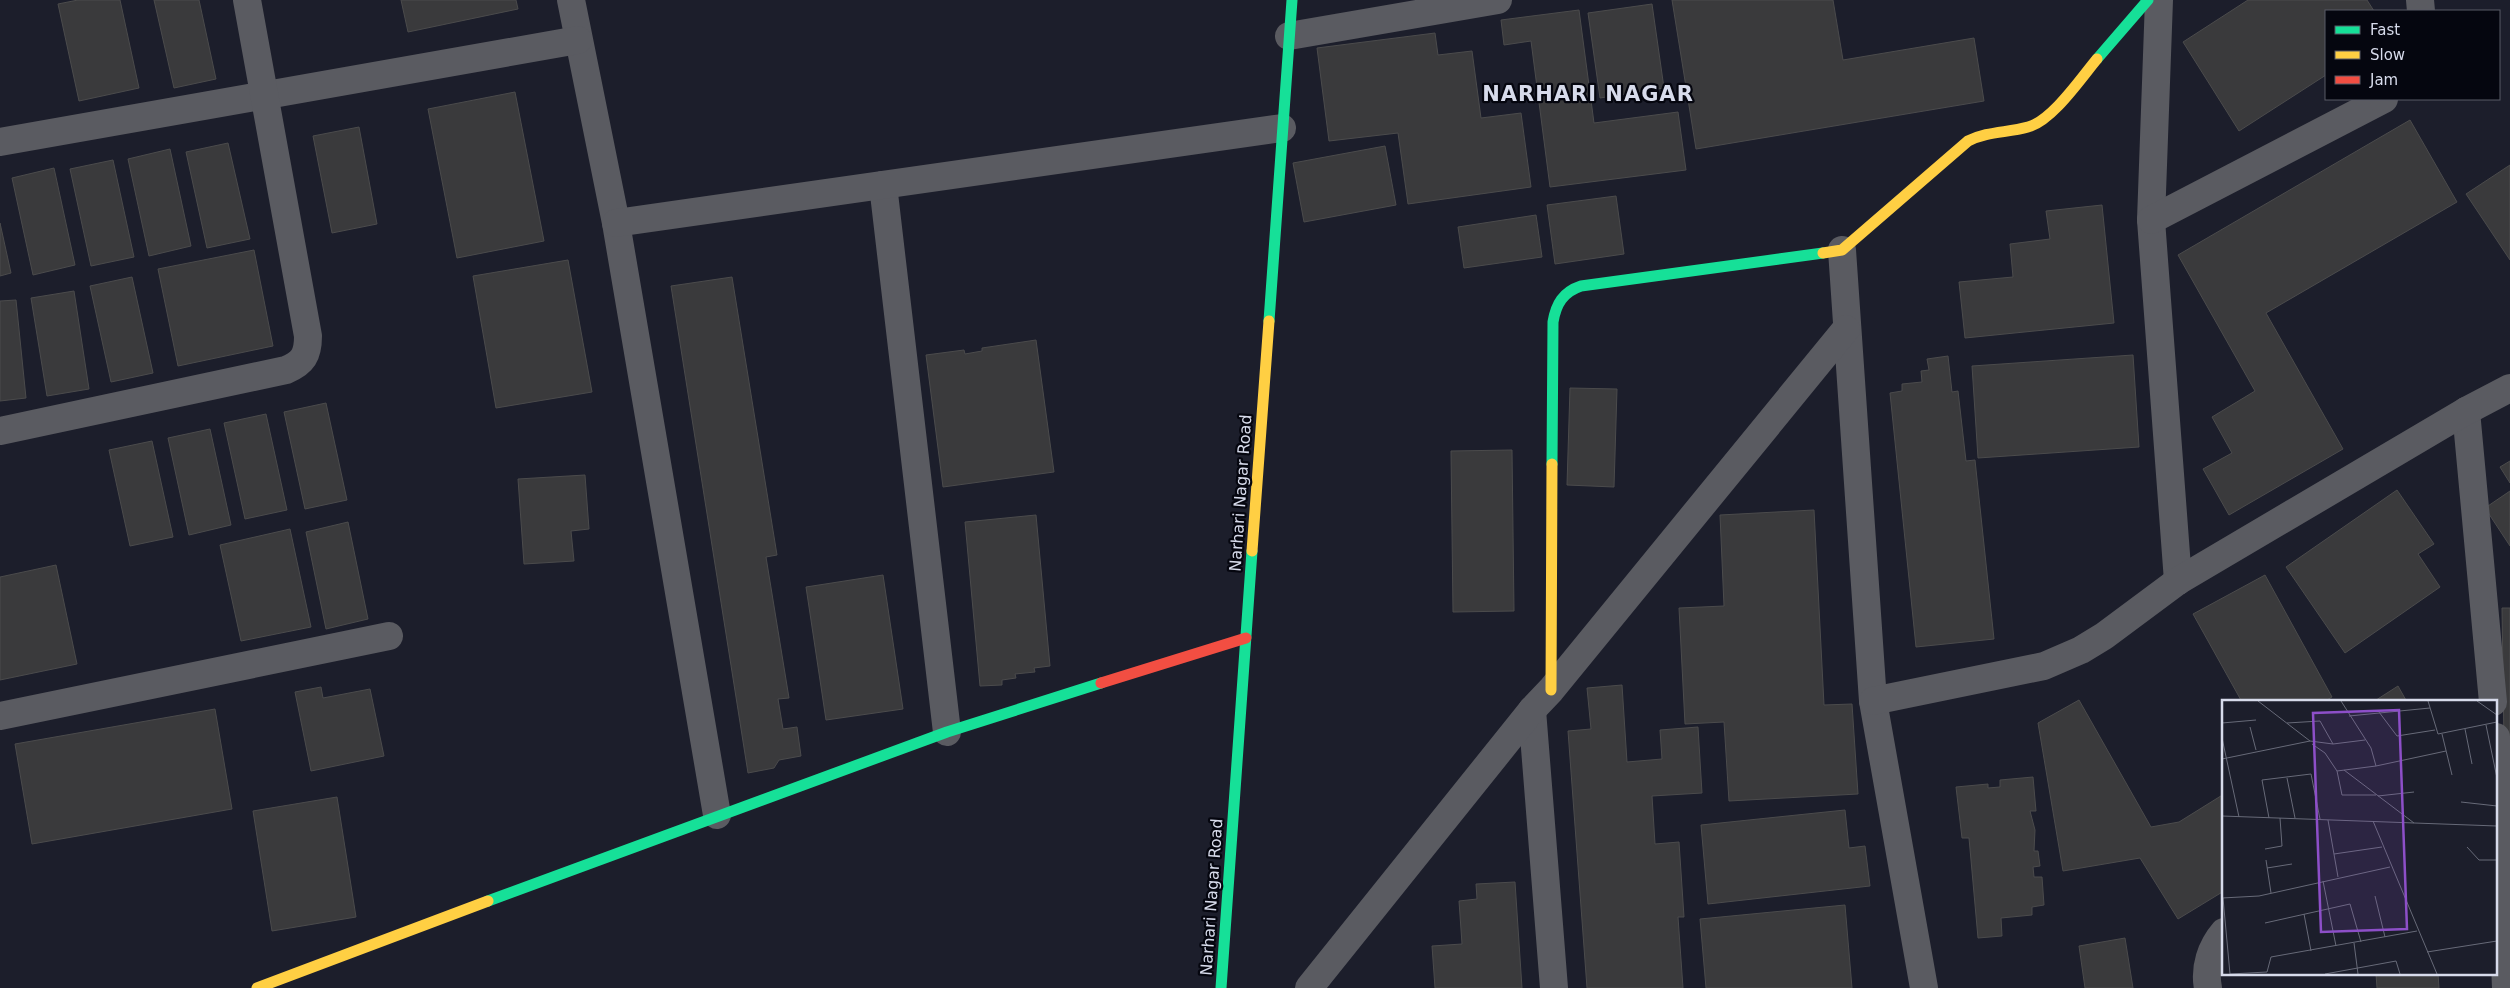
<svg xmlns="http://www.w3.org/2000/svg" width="2510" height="988" font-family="'DejaVu Sans',sans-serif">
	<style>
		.building { fill: #3a3a3c; stroke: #4b4b4c }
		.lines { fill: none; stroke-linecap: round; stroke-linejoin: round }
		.street { stroke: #5a5b61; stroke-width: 28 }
		.fast { stroke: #16e098; stroke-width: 11 }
		.slow { stroke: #ffcf43; stroke-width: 11 }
		.jam { stroke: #f24e42; stroke-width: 11 }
		.labels { text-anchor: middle; stroke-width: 4.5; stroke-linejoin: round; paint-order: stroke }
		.street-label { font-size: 16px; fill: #d7dbeb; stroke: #05060f }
		.district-label { font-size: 21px; font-weight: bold; letter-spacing: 1px; fill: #d7dbeb; stroke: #05060f }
		.inset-road { fill: none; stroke: #676a78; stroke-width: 1 }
		.view { fill: #8d4fc8; fill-opacity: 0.15; stroke: #8d4fc8; stroke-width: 2.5 }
		.inset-edge { fill: none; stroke: #d7dbeb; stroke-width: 2.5 }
	</style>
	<rect width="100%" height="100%" fill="#1c1e2b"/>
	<g class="building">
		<polygon points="78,0 120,0 139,88 79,101 58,4"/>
		<polygon points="154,0 199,0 216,79 174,88"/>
		<polygon points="401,0 516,0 518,9 408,32"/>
		<polygon points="1672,0 1833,0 1843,60 1974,38 1984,101 1696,149"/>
		<polygon points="2248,0 2367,0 2374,11 2326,11 2326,75 2239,131 2183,42"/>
		<polygon points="1652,4 1664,88 1600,98 1588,13"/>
		<polygon points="1579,10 1594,123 1678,112 1686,170 1550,187 1531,41 1504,45 1501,20"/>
		<polygon points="1435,33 1438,55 1472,51 1481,118 1521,113 1531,187 1408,204 1398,133 1329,141 1317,48"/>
		<polygon points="515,92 544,241 457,258 428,109"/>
		<polygon points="2410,120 2457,202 2266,313 2343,449 2229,515 2203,469 2232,453 2212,417 2255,391 2178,255"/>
		<polygon points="359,127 377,224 332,233 313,136"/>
		<polygon points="228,143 250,239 207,248 186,152"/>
		<polygon points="1385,146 1396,205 1304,222 1293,163"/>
		<polygon points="170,149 191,246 149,256 128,159"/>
		<polygon points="113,160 134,257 91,266 70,169"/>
		<polygon points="2510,165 2510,260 2466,194"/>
		<polygon points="54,168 75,265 33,275 12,178"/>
		<polygon points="1616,196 1624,254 1555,264 1547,205"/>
		<polygon points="2102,205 2114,323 1965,338 1959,282 2013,277 2010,244 2050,239 2046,211"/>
		<polygon points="1536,215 1542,257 1464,268 1458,227"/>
		<polygon points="0,223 11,273 0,276"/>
		<polygon points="254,250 273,346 178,366 158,269"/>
		<polygon points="568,260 592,392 496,408 473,276"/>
		<polygon points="132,277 153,373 111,382 90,286"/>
		<polygon points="732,277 777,555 766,557 789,698 778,699 783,729 797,727 801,756 779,760 774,768 748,773 671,286"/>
		<polygon points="74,291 89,389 47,396 31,298"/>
		<polygon points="16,300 26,398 0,401 0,301"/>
		<polygon points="1036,340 1054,472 943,487 926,355 964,350 965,354 982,351 982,348"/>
		<polygon points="2133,355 2139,447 1978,458 1972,366"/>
		<polygon points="1948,356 1952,392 1958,391 1966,461 1975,460 1994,639 1916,647 1890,393 1902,391 1902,384 1922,382 1921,371 1929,370 1927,359"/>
		<polygon points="1570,388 1617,389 1614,487 1567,485"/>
		<polygon points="326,403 347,500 305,509 284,412"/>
		<polygon points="266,414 287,510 245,519 224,423"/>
		<polygon points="210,429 231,525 189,535 168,438"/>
		<polygon points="152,441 173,537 130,546 109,450"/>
		<polygon points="1512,450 1514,611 1453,612 1451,451"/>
		<polygon points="2510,461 2510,483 2500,467"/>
		<polygon points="585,475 589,529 571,531 574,561 524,564 518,479"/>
		<polygon points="2397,490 2434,544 2418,554 2440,587 2345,653 2286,567"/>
		<polygon points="2510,491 2510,546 2485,508"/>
		<polygon points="1814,510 1824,705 1852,704 1858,794 1729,801 1724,722 1685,724 1679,608 1724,606 1720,515"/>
		<polygon points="1036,515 1050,666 1034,668 1035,672 1015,674 1016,678 1002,680 1002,685 980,686 965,522"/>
		<polygon points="348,522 368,619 326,629 306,532"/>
		<polygon points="290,529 311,627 241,641 220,545"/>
		<polygon points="56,565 77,664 0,680 0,577"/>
		<polygon points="883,575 903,709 826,720 806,587"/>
		<polygon points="2265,575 2332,697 2323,702 2242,702 2193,614"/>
		<polygon points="2502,608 2510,608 2510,744 2504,744"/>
		<polygon points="1622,685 1627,762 1662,759 1660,730 1698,727 1702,793 1652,796 1655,844 1679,842 1684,917 1678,917 1683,988 1587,988 1568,731 1591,729 1587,688"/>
		<polygon points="2398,686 2407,702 2373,702"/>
		<polygon points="321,687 323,698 370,689 384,756 311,771 295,692"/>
		<polygon points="2079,700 2151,827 2179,822 2224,794 2224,891 2178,919 2140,858 2063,871 2038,723"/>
		<polygon points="215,709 232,809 32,844 15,744"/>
		<polygon points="2033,777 2036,811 2030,811 2035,830 2034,851 2038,851 2040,866 2033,867 2034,877 2042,877 2044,905 2032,907 2032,915 2001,918 2002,936 1978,938 1969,838 1962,838 1956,787 1988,784 1988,788 2000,787 2000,780"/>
		<polygon points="337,797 356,917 272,931 253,811"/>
		<polygon points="1845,810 1849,848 1865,846 1870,886 1708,904 1701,825"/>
		<polygon points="1515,882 1522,988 1435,988 1432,946 1462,944 1459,901 1477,899 1476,884"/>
		<polygon points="1845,905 1852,988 1706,988 1700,919"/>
		<polygon points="2125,938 2133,988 2085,988 2079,946"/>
		<polygon points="2376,974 2438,974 2439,988 2377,988"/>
	</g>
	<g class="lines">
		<g class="street">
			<polyline points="571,0 616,223 717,815"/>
			<polyline points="2159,0 2151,220 2178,581"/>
			<polyline points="2420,0 2421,11"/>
			<polyline points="1289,36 1498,0"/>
			<polyline points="0,142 578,40"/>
			<polyline points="883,185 947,732"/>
			<polyline points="2151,220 2384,99"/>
			<polyline points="616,223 1282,128"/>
			<polyline points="1842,250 1873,701 1924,988"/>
			<polyline points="2466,411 2493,702"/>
			<path d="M0 431 286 370C303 363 308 355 308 336L247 0"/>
			<polyline points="1873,701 2044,666 2081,650 2104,636 2178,581 2466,411 2510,388"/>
			<polyline points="1532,710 1554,988"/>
			<polyline points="0,716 389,636"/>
			<polyline points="2496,737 2506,988"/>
			<polyline points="1309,988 1532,710 1551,690 1846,329"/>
			<path d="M2208 988C2204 968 2211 947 2224 932"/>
		</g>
		<g class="fast">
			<polyline points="2097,59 2148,0"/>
			<polyline points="1269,321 1292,0"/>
			<path d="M1552 464 1553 322C1556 304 1563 292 1581 286L1823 253"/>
			<polyline points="488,901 947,732 1101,683"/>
			<polyline points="1221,988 1252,551"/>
		</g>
		<g class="slow">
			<path d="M1823 253 1842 250 1968 141C1988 131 2007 133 2028 127 2052 121 2081 78 2097 59"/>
			<polyline points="1252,551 1269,321"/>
			<polyline points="1551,690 1552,464"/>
			<polyline points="257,988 488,901"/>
		</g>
		<polyline class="jam" points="1101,683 1246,638"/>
	</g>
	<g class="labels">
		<g class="street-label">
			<text transform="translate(1240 493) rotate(-86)" y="6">Narhari Nagar Road</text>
			<text transform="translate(1211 897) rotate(-86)" y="6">Narhari Nagar Road</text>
		</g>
		<g class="district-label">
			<text x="1588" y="101">NARHARI NAGAR</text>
		</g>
	</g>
	<g transform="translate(2222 700)">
		<rect width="275" height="275" fill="#1c1e2b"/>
		<path class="inset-road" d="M36 1 88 41M119 1 149 48 154 66M206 1 216 34 275 22M255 1 275 15M157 12 175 36 213 30M127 16 208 8M0 23 34 20M65 23 98 21 111 44M264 25 275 78M28 27 34 50M243 29 250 64M220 34 230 75M0 38 17 117M90 44 103 53 115 71 120 95H154M0 59 88 41 111 44 143 40M122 70 192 123M115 71 154 66 224 51M65 78 73 118M156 96 192 92M239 102 275 106M0 116 275 126M47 118 40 80 89 74 98 119M106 120 116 177M151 121 215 274M245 147 257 160H275M43 149 60 146 58 118M112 154 160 147M44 160 49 193M45 168 70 164M101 181 114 246M153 196 163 237M0 198 37 196 168 167M1 198 8 274 45 272 49 257 195 231M82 214 89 251M43 223 128 204 139 242M132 243 136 274M205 252 275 241M103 274 174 261 178 274"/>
		<path class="view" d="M177 10 185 229 99 232 91 13Z"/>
		<rect width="275" height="275" class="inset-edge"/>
	</g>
	<rect x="2325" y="10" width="175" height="90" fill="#05060f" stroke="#595b67"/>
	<rect x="2335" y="26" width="25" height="8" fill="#16e098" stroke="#595b67"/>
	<text x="2370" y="35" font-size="15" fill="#d7dbeb">Fast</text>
	<rect x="2335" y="51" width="25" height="8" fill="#ffcf43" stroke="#595b67"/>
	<text x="2370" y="60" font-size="15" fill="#d7dbeb">Slow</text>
	<rect x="2335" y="76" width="25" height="8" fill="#f24e42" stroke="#595b67"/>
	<text x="2370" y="85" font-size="15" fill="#d7dbeb">Jam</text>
</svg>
